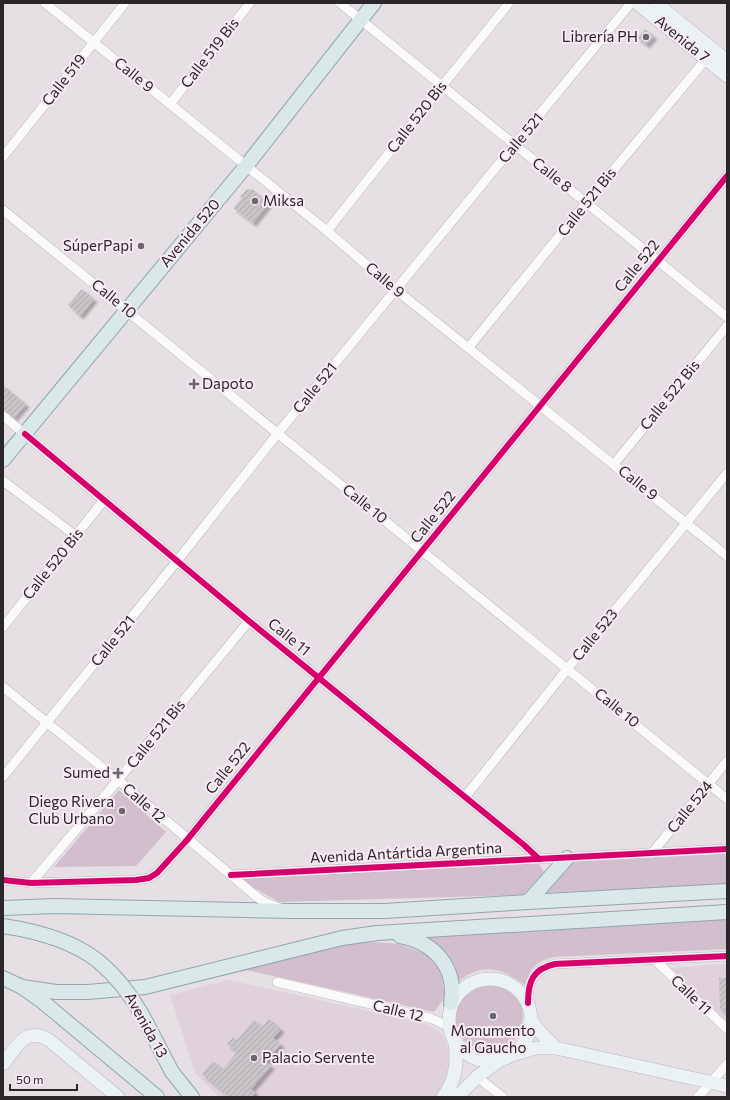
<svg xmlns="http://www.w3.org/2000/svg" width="730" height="1100" font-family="Commissioner,sans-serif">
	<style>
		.built { fill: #dfd2dc }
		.green { fill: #d3bece }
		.building { fill: url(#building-hatch); filter: url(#shadow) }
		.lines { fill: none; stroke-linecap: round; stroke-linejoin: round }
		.street-casing { stroke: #bbb7ba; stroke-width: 10 }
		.secondary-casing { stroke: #bbb7ba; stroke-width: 14 }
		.primary-casing { stroke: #90a7ac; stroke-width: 16 }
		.street { stroke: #fbfafb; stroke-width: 9 }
		.secondary { stroke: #ebf2f3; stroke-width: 13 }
		.primary { stroke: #dae8e9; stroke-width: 14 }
		.primary-bridge-casing { stroke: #90a7ac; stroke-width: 16; stroke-linecap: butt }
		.primary-bridge { stroke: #dae8e9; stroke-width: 14 }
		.cycleway-casing { stroke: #f7eaf3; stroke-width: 8 }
		.cycleway { stroke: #d6006c; stroke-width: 6 }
		.poi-dot { fill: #6c676b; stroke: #f7eaf3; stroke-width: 1.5 }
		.labels { text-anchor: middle; stroke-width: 4; stroke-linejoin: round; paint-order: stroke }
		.poi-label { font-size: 15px; fill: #2b2629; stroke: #f7eaf3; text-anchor: end }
		.street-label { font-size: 15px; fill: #2b2629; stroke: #f7eaf3 }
	</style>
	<defs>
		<pattern id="building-hatch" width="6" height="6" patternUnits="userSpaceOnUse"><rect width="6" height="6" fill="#c9c4c8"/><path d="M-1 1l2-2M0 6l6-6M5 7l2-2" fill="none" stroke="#ada8ac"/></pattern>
		<filter id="shadow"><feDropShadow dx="3.5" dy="3.5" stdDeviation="1" flood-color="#0004"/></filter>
	</defs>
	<rect width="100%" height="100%" fill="#e6e0e5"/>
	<g class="built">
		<polygon points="727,964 727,1021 670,968"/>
		<polygon points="229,980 427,1024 442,1034 449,1050 451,1067 444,1084 434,1097 219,1097 195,1073 170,995"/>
	</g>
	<g class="green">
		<polygon points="119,790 166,832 136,866 54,867"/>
		<polygon points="727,854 727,885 544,893 573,862"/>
		<polygon points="538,863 545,873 523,895 279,902 231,875"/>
		<path d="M727 919V949L554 957C536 961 530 968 525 985 509 973 492 964 472 973 466 975 461 980 456 983 451 952 443 950 417 936Z"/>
		<polygon points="376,942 399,944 426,954 441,971 445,997 434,1012 246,970 351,943"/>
		<circle cx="489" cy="1017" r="34"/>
	</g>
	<g class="building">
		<polygon points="645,29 654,36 646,45 637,38"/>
		<polygon points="252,189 269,203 253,223 233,208 242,198 240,197 246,190"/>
		<polygon points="82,289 94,299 80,316 68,305"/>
		<polygon points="3,385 26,404 14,418 3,409"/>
		<polygon points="719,978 727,978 727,1015 720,1009"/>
		<polygon points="269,1019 281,1029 273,1038 281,1044 266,1062 271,1066 251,1089 255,1092 252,1097 229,1097 202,1074 213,1061 223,1069 237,1052 227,1044 233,1037 237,1040 254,1020 262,1027"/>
	</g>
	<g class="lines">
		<g class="street-casing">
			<g id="street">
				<polyline points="45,3 327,231 395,289 727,556"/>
				<polyline points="340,3 727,317"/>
				<polyline points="170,104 250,3"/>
				<polyline points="3,157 125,3"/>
				<polyline points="3,210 727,799"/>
				<polyline points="327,231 442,86 509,3"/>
				<polyline points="469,347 586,203 706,59"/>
				<polyline points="3,416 249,621 524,845 539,859"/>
				<polyline points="614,464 727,326"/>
				<polyline points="3,481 76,536"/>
				<polyline points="3,627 104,500"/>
				<polyline points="3,687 118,780 257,897 266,903 280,908"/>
				<polyline points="3,777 177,561 278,433 631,3"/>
				<polyline points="465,797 568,668 727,473"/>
				<polyline points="652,853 727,761"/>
				<polyline points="231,875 727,849"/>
				<polyline points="3,880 31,883 136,880 149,878 157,873 187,840 727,176"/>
				<polyline points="31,883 118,780 249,621"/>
				<polyline points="655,960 727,1029"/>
				<polyline points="277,982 430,1018 448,1026"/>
				<path d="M528 1003C528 981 533 969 555 964L727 956"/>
				<polyline points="477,1077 503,1097"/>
				<polyline points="698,1097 727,1064"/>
			</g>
		</g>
		<g class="secondary-casing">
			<g id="secondary">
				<polyline points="637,3 727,76"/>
				<polyline points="656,3 727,61"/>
				<circle cx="490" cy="1020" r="41"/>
				<polyline points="531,1021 541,1033 556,1048"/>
				<polyline points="515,1054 536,1048 556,1048 727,1086"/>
				<path d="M3 1064C17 1047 25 1026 49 1040L118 1097"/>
				<path d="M443 1097C456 1081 458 1063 455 1043"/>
				<polyline points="457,1097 477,1077 500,1060"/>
			</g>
		</g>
		<g class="primary-casing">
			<g id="primary">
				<polyline points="3,460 246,166 374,3"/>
				<polyline points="528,902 567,858"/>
				<polyline points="3,908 54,906 290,911 385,911 528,902 727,891"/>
				<path d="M3 926C36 931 72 940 98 961"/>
				<path d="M400 936C434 942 457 967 451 1003"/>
				<polyline points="3,978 22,987 43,1002 157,1097"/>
				<polyline points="22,987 56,992 88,992 145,987 342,938 377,933 727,912"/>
				<polyline points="147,1024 172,1072 192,1097"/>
			</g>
		</g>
		<use href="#street" class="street"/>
		<use href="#secondary" class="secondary"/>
		<use href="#primary" class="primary"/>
		<g class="primary-bridge-casing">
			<path id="primary-bridge" d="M98 961C120 979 134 999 147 1024"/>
		</g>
		<use href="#primary-bridge" class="primary-bridge"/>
		<g class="cycleway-casing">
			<g id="cycleway">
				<polyline points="25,434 249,621 524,845 539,859"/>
				<polyline points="231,875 727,849"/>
				<polyline points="3,880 31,883 136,880 149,878 157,873 187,840 727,176"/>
				<path d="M528 1003C528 981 533 969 555 964L727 956"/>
			</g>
		</g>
		<use href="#cycleway" class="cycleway"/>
	</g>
	<g class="poi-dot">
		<circle cx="646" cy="37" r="4"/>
		<circle cx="255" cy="201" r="4"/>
		<circle cx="141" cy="246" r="4"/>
		<path d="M192 378h4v4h4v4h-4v4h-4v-4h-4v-4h4z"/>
		<path d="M116 767h4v4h4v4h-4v4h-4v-4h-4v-4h4z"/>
		<circle cx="122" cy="811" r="4"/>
		<circle cx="493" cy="1016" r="4"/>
		<circle cx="254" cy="1058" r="4"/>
	</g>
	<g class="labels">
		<g class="poi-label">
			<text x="638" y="42">Librería PH</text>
			<text x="263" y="206" text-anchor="start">Miksa</text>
			<text x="133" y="251">SúperPapi</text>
			<text x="202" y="389" text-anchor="start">Dapoto</text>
			<text x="110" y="778">Sumed</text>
			<text x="114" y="807">Diego Rivera<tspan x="114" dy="17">Club Urbano</tspan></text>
			<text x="493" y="1036" text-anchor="middle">Monumento<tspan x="493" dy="17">al Gaucho</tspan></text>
			<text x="262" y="1063" text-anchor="start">Palacio Servente</text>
		</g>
		<g class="street-label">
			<text transform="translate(682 39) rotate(39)" y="5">Avenida 7</text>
			<text transform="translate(210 53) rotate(-52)" y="5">Calle 519 Bis</text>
			<text transform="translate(134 75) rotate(39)" y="5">Calle 9</text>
			<text transform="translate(64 80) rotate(-52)" y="5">Calle 519</text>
			<text transform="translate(417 117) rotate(-52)" y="5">Calle 520 Bis</text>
			<text transform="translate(521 138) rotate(-50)" y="5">Calle 521</text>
			<text transform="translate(552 175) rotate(39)" y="5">Calle 8</text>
			<text transform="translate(587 202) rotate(-51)" y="5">Calle 521 Bis</text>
			<text transform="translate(190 233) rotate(-50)" y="5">Avenida 520</text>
			<text transform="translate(637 266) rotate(-51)" y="5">Calle 522</text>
			<text transform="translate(385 280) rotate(40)" y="5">Calle 9</text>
			<text transform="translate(114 299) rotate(39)" y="5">Calle 10</text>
			<text transform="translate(315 388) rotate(-51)" y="5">Calle 521</text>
			<text transform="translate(670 395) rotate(-51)" y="5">Calle 522 Bis</text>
			<text transform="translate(638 483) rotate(39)" y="5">Calle 9</text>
			<text transform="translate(365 504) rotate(39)" y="5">Calle 10</text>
			<text transform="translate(433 517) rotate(-51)" y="5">Calle 522</text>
			<text transform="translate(53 564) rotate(-51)" y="5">Calle 520 Bis</text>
			<text transform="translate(595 635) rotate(-51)" y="5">Calle 523</text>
			<text transform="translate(289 637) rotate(39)" y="5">Calle 11</text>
			<text transform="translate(113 641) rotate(-51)" y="5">Calle 521</text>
			<text transform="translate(617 708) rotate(39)" y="5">Calle 10</text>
			<text transform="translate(156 734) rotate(-51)" y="5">Calle 521 Bis</text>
			<text transform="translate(228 768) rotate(-51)" y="5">Calle 522</text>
			<text transform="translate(144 803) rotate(41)" y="5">Calle 12</text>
			<text transform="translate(690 807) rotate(-51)" y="5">Calle 524</text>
			<text transform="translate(406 853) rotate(-3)" y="5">Avenida Antártida Argentina</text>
			<text transform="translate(691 995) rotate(44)" y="5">Calle 11</text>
			<text transform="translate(398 1011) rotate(13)" y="5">Calle 12</text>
			<text transform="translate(146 1025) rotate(61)" y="5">Avenida 13</text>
		</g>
	</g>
	<rect width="730" height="1100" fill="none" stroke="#2b2629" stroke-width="8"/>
	<path d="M10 1084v6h67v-6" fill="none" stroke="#2b2629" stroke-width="2"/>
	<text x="16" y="1084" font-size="12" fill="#2b2629" stroke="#f7eaf3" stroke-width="3" paint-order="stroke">50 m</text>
</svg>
